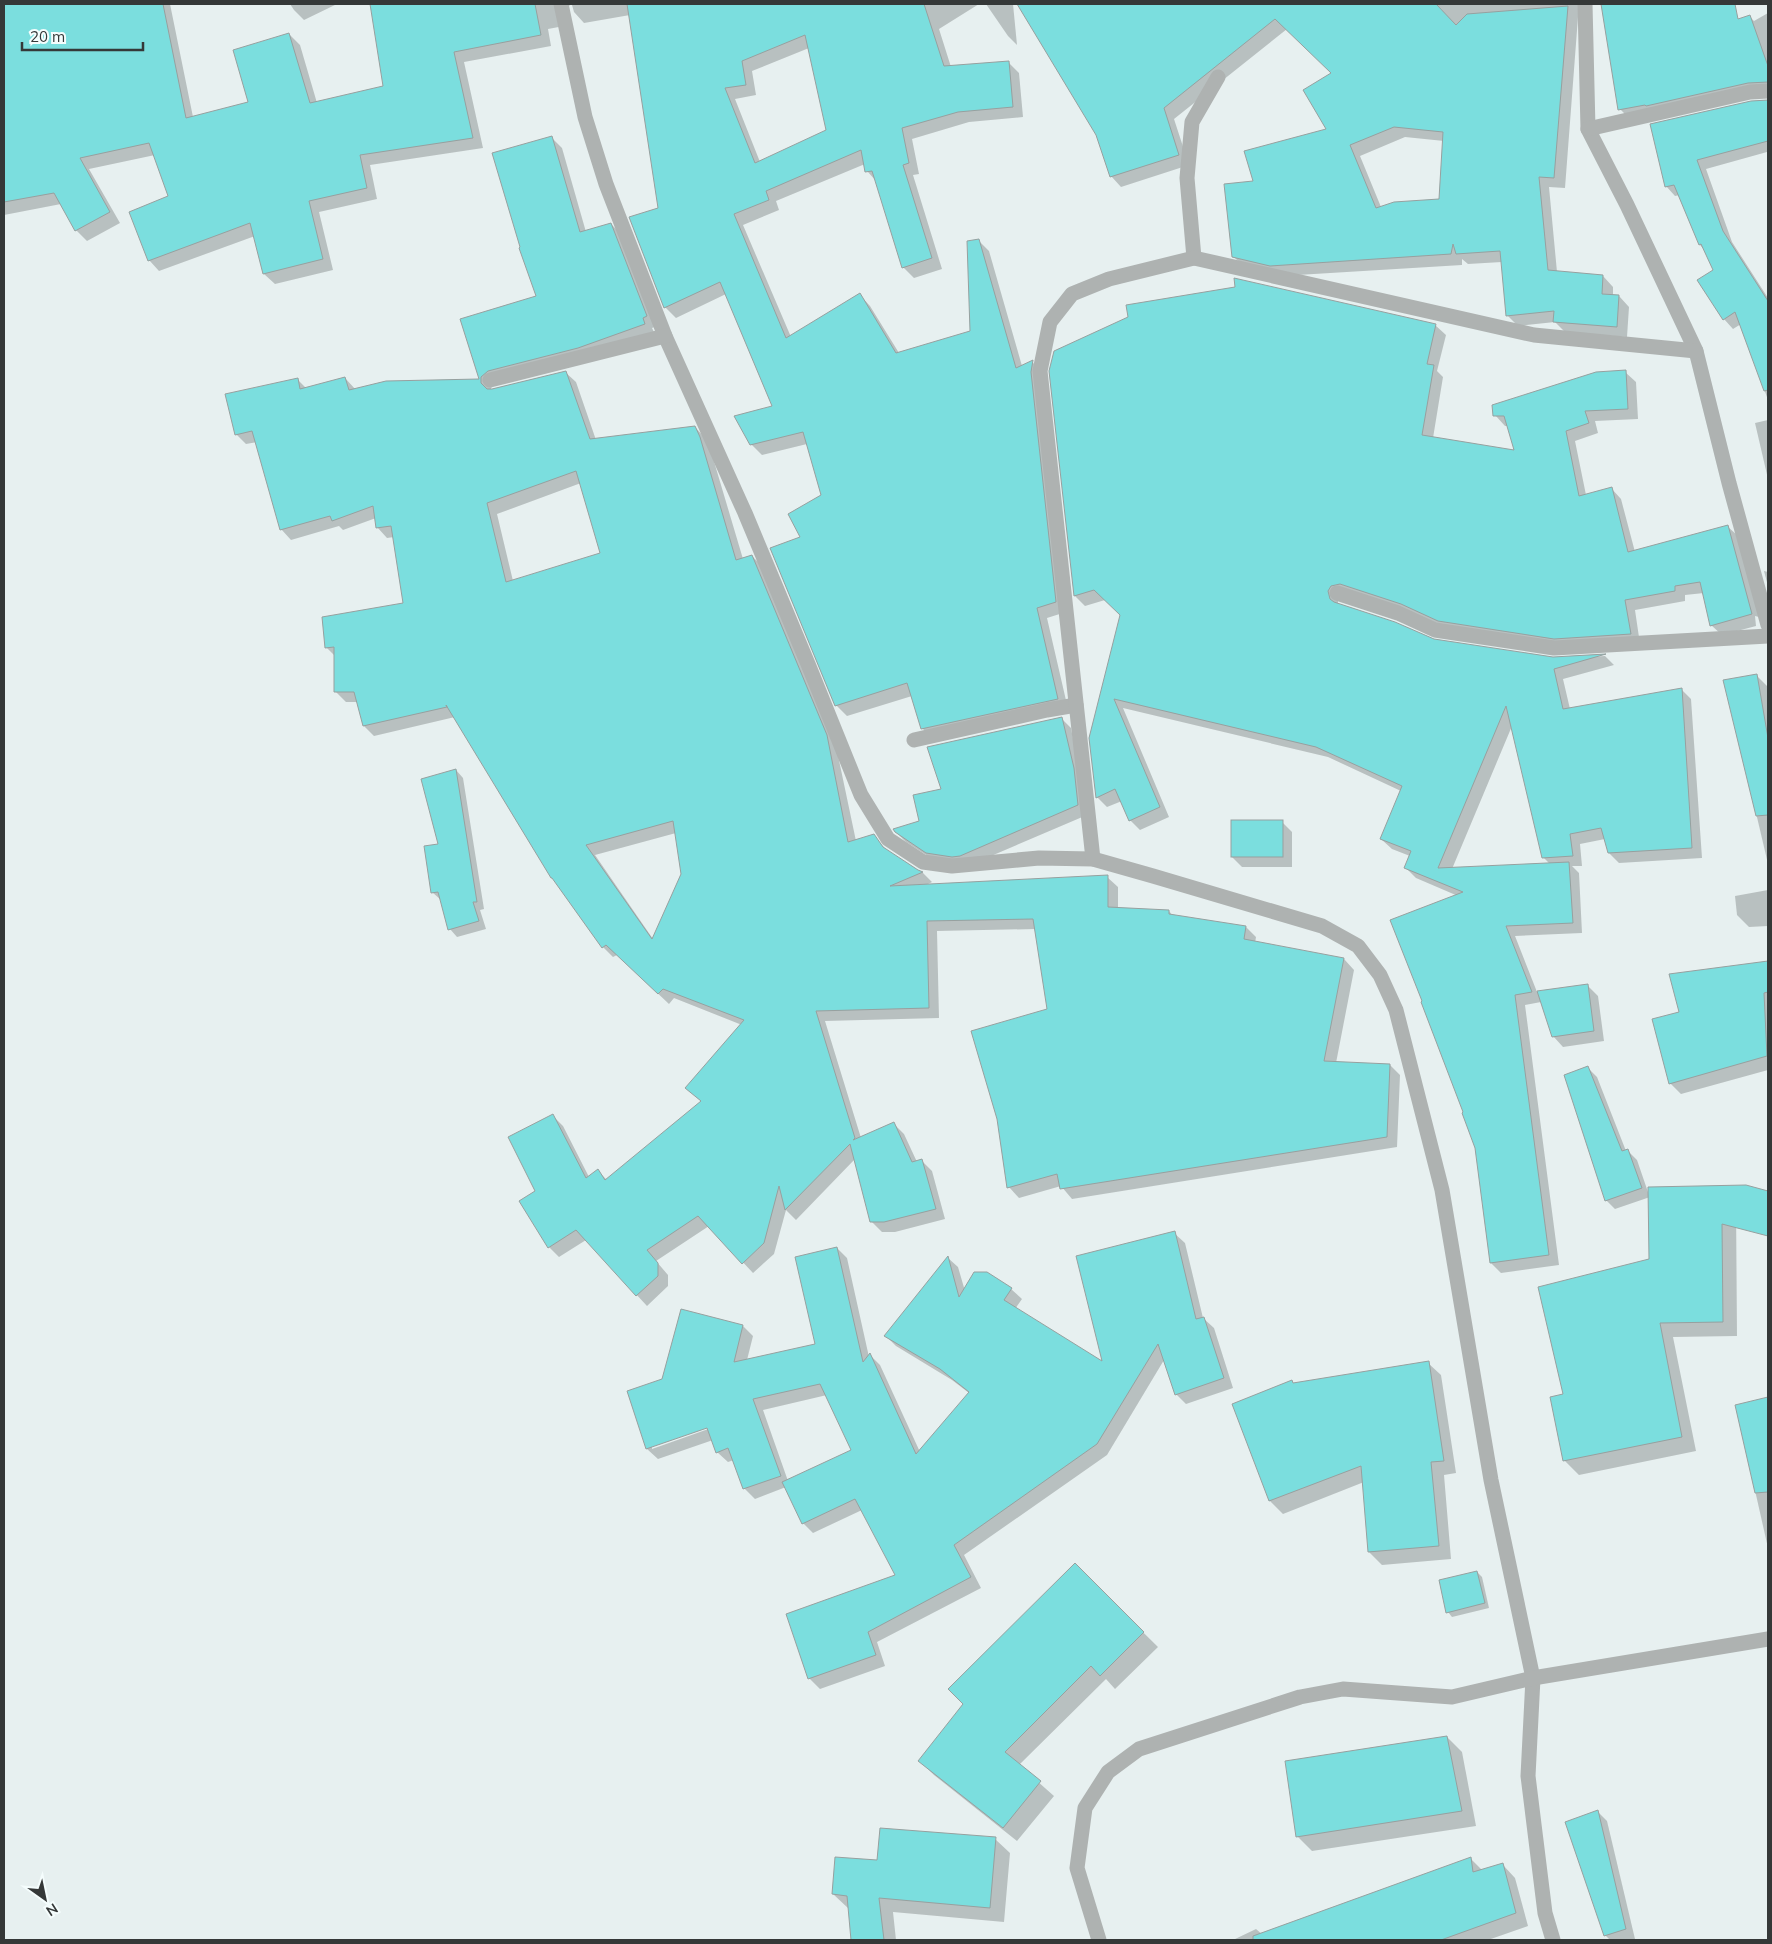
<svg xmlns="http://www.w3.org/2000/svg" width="1772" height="1944" font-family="Mulish,sans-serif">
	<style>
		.shadow { fill: #0003; fill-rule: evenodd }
		.building { fill: #7bdede; stroke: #97a09f; fill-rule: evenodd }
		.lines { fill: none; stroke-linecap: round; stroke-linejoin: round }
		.minor { stroke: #aeb2b1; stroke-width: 15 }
	</style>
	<rect width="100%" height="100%" fill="#e7f0f0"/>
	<g class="shadow">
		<path d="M4 4H170L193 117 250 103 289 34 300 45 317 103 384 87 371 4H979L939 29 951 67 1008 62 1019 73 1023 117 969 122 912 139 919 174 913 175 942 269 914 278 903 267 877 182 867 171 865 164 776 201 779 210 743 225 791 337 860 295 870 306 899 353 972 332 979 241 989 251 1022 366 1032 362 1043 372 1066 612 1047 618 1068 709 933 739 922 728 912 696 847 716 836 705 802 537 823 496 807 444 762 455 751 444 774 407 726 294 676 318 665 307 659 209 630 15 584 23 574 12 572 5H570L562 13 564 26 548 29 551 46 464 62 483 148 370 165 377 199 319 212 333 270 275 284 264 274 255 236 159 271 149 260 170 197 155 155 89 169 120 223 87 241 76 230 61 204 4 215ZM809 48 828 131 760 162 735 99 756 95 752 71Z"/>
		<polygon points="290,4 337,4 304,20 294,10"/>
		<polygon points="986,4 1013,4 1017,45 1008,36"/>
		<path d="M1018 4H1579L1565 188 1549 187 1557 272 1603 276 1613 287V296H1619L1629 307 1627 337 1565 332 1555 322 1518 326 1507 315 1502 262 1468 264 1462 259V265L1281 276 1244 267 1233 256 1254 182 1328 129 1333 73 1287 29 1174 119 1189 165 1121 187 1111 176 1097 135ZM1405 137 1444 141 1440 200 1381 207 1360 156Z"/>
		<polygon points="1602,4 1725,4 1733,22 1749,16 1754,21 1768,13 1768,91 1629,118 1620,109"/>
		<polygon points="1768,102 1768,154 1767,152 1706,169 1732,242 1768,298 1768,400 1741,324 1733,329 1724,319 1714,270 1705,250 1700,245 1680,195 1675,196 1666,186 1751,103"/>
		<path d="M551 137 562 148 586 232 611 224 621 234 657 326 652 328 655 334 498 381 491 388V391L565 372 576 382 596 440 695 427 705 438 710 448 743 559 752 556 762 566 836 746 856 841 874 836 888 852 917 871 923 873 932 882 926 885 1107 877 1118 887V908L1169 911 1173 916 1246 927 1256 937 1255 943 1344 959 1354 970 1336 1063 1390 1065 1400 1075 1397 1147 1072 1199 1061 1186 1019 1198 1009 1187 1048 1010 1036 929 937 931 939 1018 825 1021 861 1138 893 1123 904 1134 917 1162 922 1161 932 1171 945 1219 895 1232H882L871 1221 855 1159 796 1220 786 1210 774 1254 753 1273 709 1226 656 1261 668 1275V1286L647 1306 586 1240 559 1257 549 1247 536 1192 553 1116 563 1126 589 1177 598 1171 607 1180 702 1102 687 1088 742 1025 674 998 669 1004 617 955 613 957 603 947 455 717 374 736 364 726 358 702H346L335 691V656L326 647 405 604 394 537 387 538 377 527 376 518 343 530 339 526 291 540 281 529 257 442 246 444 236 434 297 379 306 388 345 378 356 390 480 380 462 320 538 297ZM581 483 601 554 513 581 497 514ZM676 833 682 874 653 939 595 855Z"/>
		<path d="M1435 325 1446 335 1437 371 1443 377 1433 438 1516 452 1508 426H1505L1495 415 1625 372 1636 382 1638 419 1595 421 1598 433 1575 441 1586 495 1611 488 1621 499 1635 552 1727 526 1738 536 1763 618 1755 616 1756 626 1722 635 1711 625 1704 593 1685 595V601L1635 610 1640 644 1565 648 1449 631 1341 596 1338 601V605L1433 640 1553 659 1605 656 1614 665 1563 679 1570 709 1681 689 1691 699 1702 858 1619 863 1609 853 1605 839 1580 844 1582 866H1572L1579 873 1582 933 1515 936 1537 992 1588 986 1598 996 1604 1041 1563 1047 1553 1036 1541 1002 1525 1005 1559 1265 1501 1273 1491 1263 1458 896 1416 878 1406 868 1410 856 1392 849 1381 839 1401 791 1328 757 1123 708 1169 817 1140 830 1130 820 1122 801 1107 807 1097 797 1121 615 1105 600 1085 606 1075 596 1051 372ZM1512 726 1543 857 1550 864 1452 869Z"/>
		<polygon points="1768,420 1768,479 1755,423"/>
		<polygon points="1764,571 1768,572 1768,586"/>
		<polygon points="1757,676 1768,687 1768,864 1725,681"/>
		<polygon points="1061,718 1071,728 1087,815 970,865 937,862 906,842 896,832 921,822 942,790"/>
		<polygon points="456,770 463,778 484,909 480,910 486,929 457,937 450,929 441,900 432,892 440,845"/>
		<polygon points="1282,822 1292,832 1292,867 1242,867 1232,857"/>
		<polygon points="1768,890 1768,926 1749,927 1737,915 1735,896"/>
		<polygon points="1768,962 1768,1070 1681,1094 1670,1083 1680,1013 1671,975"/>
		<polygon points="1588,1068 1597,1077 1626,1151 1628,1151 1637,1160 1649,1195 1736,1202 1737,1336 1673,1337 1696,1451 1579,1475 1564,1460 1564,1395 1651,1260 1650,1197 1615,1209 1606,1200"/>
		<path d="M1174 1233 1185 1243 1203 1318 1214 1328 1233 1388 1186 1404 1176 1394 1164 1360 1107 1455 964 1555 981 1588 877 1642 885 1666 820 1689 810 1679 787 1614 897 1576 862 1510 813 1533 803 1523 786 1487 755 1499 744 1488 734 1460 728 1462 717 1452 713 1440 658 1459 647 1449 629 1392 663 1380 743 1326 753 1336 747 1360 816 1345 837 1248 847 1258 869 1357 870 1355 880 1365 920 1452 969 1393 952 1380 896 1346 886 1336 948 1258 958 1267 965 1291 1011 1289 1022 1299 1015 1309 1104 1364ZM827 1395 852 1451 788 1481 763 1410ZM713 1425 714 1427 652 1449V1446Z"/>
		<polygon points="1428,1363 1441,1375 1456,1473 1444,1475 1451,1559 1382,1565 1369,1552 1364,1482 1283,1514 1270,1501 1233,1404 1291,1381 1294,1384"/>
		<polygon points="1768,1398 1768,1548 1736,1406"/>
		<polygon points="1075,1565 1158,1647 1115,1689 1106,1679 1019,1765 1054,1796 1017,1841 934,1775 920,1761"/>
		<polygon points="1477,1572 1482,1577 1489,1608 1452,1617 1448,1612"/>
		<polygon points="1447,1737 1462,1752 1476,1826 1312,1851 1297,1836"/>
		<polygon points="1598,1812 1607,1821 1635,1939 1629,1940 1610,1940 1605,1935"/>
		<polygon points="995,1839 1010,1853 1004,1922 893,1912 896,1940 853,1940 849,1909 833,1894"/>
		<polygon points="1470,1858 1482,1870 1503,1865 1515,1878 1528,1926 1488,1940 1233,1940 1256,1929 1263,1935 1288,1923 1289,1924"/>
	</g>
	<g class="building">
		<polygon points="4,4 163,4 186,118 248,102 233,50 289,33 310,103 383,86 370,4 535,4 541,35 454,52 473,138 360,155 367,188 309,201 323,259 263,274 250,223 148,261 129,212 168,196 149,143 80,158 110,212 75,231 54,193 4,202"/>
		<path d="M627 4H924L944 66 1009 61 1013 107 958 112 902 128 909 163 903 165 932 258 902 268 872 171 865 172 861 150 766 191 769 200 734 214 786 338 860 293 896 353 970 331 967 241 979 239 1016 368 1033 360 1031 372 1056 602 1037 608 1058 699 921 729 907 683 835 706 770 548 800 537 788 514 821 495 803 432 750 445 734 416 772 406 720 282 664 308 629 217 658 208ZM805 35 826 130 755 163 725 88 746 85 742 61Z"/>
		<path d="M1017 4H1436L1456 25 1467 14 1568 6 1554 178 1539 177 1548 270 1603 275 1602 294 1619 295 1617 327 1553 322 1554 311 1506 316 1500 251 1456 254 1453 244 1451 254 1270 266 1232 257 1224 184 1253 181 1244 151 1326 129 1303 90 1331 73 1275 19 1164 108 1179 155 1110 177 1096 135ZM1394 127 1443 132 1439 199 1394 202 1376 208 1350 145Z"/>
		<polygon points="1601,4 1735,4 1738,19 1750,15 1768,66 1768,82 1748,83 1646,106 1645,105 1618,110"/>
		<polygon points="1768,100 1768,141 1697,160 1723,231 1768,301 1768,390 1764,391 1735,312 1723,320 1697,280 1713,270 1701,244 1699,245 1674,185 1665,187 1650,124 1751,101"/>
		<path d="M552 136 580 232 611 223 647 316 643 318 645 324 578 348 488 371 481 377V383L487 389H492L566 371 590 439 695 426 700 437 736 560 752 555 827 735 848 842 874 834 883 847 918 870 923 872 890 886 1108 875V907L1169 910V914L1246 926 1244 939 1344 958 1324 1061 1390 1064 1387 1137 1060 1189 1057 1174 1007 1188 997 1119 971 1031 1047 1009 1033 919 927 921 929 1008 816 1011 855 1138 853 1140 894 1122 912 1162 922 1159 936 1209 884 1222H870L850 1144 785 1210 779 1186 764 1243 742 1264 698 1216 647 1250 658 1263V1276L636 1296 576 1230 548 1248 519 1201 535 1191 508 1137 553 1114 586 1178 598 1169 605 1180 701 1101 685 1088 744 1020 663 989 658 994 606 945 602 948 552 878H551L446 705 447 707 363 726 354 692H334V647L325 648 322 617 403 603 391 526 376 528 373 506 332 521 330 516 280 530 252 431 235 435 225 394 298 378 300 389 345 377 349 390 386 381 479 379 460 319 536 296 519 248 520 247 492 153ZM576 471 600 553 506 582 487 503ZM673 821 681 874 652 939 586 845Z"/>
		<polygon points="1234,278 1436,324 1427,364 1434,365 1422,435 1514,450 1504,416 1493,416 1492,405 1596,372 1626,370 1628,409 1585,411 1589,423 1566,431 1579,496 1612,487 1628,552 1728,525 1752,614 1710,626 1700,582 1675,586 1675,591 1625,600 1631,634 1554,639 1438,621 1401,604 1340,584 1331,586 1328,591 1330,599 1334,602 1395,622 1434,639 1553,657 1606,654 1554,669 1563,709 1682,688 1692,848 1608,853 1601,828 1570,834 1573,856 1542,858 1506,706 1438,868 1569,862 1573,923 1506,926 1532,992 1515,995 1549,1255 1490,1263 1475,1148 1462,1113 1463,1112 1421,1002 1422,1001 1390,920 1463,892 1404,868 1411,851 1380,839 1402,786 1316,747 1114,699 1160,807 1129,821 1115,789 1096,798 1089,738 1120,615 1094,590 1074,596 1049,371 1054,351 1128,317 1126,305 1235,287"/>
		<polygon points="1757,674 1768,738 1768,815 1756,816 1723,680"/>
		<polygon points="1062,717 1074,768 1078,805 960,856 952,857 926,853 895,832 893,829 919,821 913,795 941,789 927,747"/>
		<polygon points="456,769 477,902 473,902 479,921 448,930 438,892 431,893 424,846 438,844 421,779"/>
		<rect x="1231" y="820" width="52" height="37"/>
		<polygon points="1768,961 1768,992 1764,993 1767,1056 1669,1084 1652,1019 1679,1012 1669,974"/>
		<polygon points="1588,984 1594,1031 1552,1037 1537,991"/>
		<polygon points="1588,1066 1622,1151 1628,1149 1642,1188 1605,1201 1564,1075"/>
		<polygon points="1746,1185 1768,1191 1768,1236 1722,1224 1723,1322 1660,1323 1682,1437 1563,1461 1550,1397 1563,1394 1538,1287 1649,1259 1648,1187"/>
		<polygon points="1175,1231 1196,1319 1204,1317 1224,1378 1175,1395 1158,1344 1097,1444 954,1545 971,1577 868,1632 876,1655 808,1679 786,1614 895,1575 855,1499 802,1524 782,1482 851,1450 820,1384 753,1399 781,1476 743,1489 728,1448 716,1453 707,1428 646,1449 627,1391 662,1379 681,1309 743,1325 734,1362 815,1344 795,1257 837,1247 863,1362 870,1353 916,1454 969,1392 940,1369 884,1336 948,1256 959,1297 974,1272 987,1272 1012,1288 1004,1300 1102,1361 1076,1256"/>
		<polygon points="1429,1361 1444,1461 1431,1462 1439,1546 1368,1552 1361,1466 1269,1501 1232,1404 1292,1380 1293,1383"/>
		<polygon points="1768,1397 1768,1492 1755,1493 1735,1405"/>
		<polygon points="1075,1563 1144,1632 1100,1676 1091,1666 1005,1752 1041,1781 1003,1828 918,1761 963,1704 948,1689"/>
		<polygon points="1477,1571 1485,1603 1446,1613 1439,1580"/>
		<polygon points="1447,1736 1462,1811 1296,1837 1285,1761"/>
		<polygon points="1598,1810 1626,1929 1604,1936 1565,1822"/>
		<polygon points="880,1828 996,1837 990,1908 879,1898 884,1940 851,1940 847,1896 832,1894 835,1857 877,1860"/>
		<polygon points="1471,1857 1473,1872 1503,1863 1516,1913 1441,1940 1253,1940 1253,1936"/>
	</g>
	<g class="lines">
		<g class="minor">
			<polyline points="561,4 585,117 606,184 665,336 745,513 808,664 861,795 888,839 923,862 952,866 1039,858 1093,859 1153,876 1322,926 1358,946 1380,975 1396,1010 1442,1190 1491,1480 1533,1678 1528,1776 1545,1913 1553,1940"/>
			<polyline points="1585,4 1588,129 1627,205 1696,351 1729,483 1768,625"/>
			<polyline points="1588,129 1750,92 1768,91"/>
			<polyline points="1194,258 1187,178 1192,122 1218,77"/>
			<polyline points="490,380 665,336"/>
			<polyline points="1337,593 1398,613 1435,630 1554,648 1768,636"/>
			<polyline points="914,740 1047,710 1076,705"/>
			<polyline points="1093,859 1040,371 1050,322 1072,294 1109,279 1194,258 1534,335 1696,351"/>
			<polyline points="1099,1940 1077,1868 1085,1808 1108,1772 1139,1749 1300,1697 1343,1689 1452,1697 1533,1678 1768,1639"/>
		</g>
	</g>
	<rect width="1772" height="1944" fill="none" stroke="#353838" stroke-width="10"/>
	<g transform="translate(45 1899) rotate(147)" stroke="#f5fdfd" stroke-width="4" paint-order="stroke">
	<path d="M0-4L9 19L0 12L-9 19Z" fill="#353838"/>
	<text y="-8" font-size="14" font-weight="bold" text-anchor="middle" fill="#353838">N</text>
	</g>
	<path d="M22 42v8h121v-8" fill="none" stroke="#353838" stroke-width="2.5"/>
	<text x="30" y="42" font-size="15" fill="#353838" stroke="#f5fdfd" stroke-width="4" paint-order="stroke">20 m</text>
</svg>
